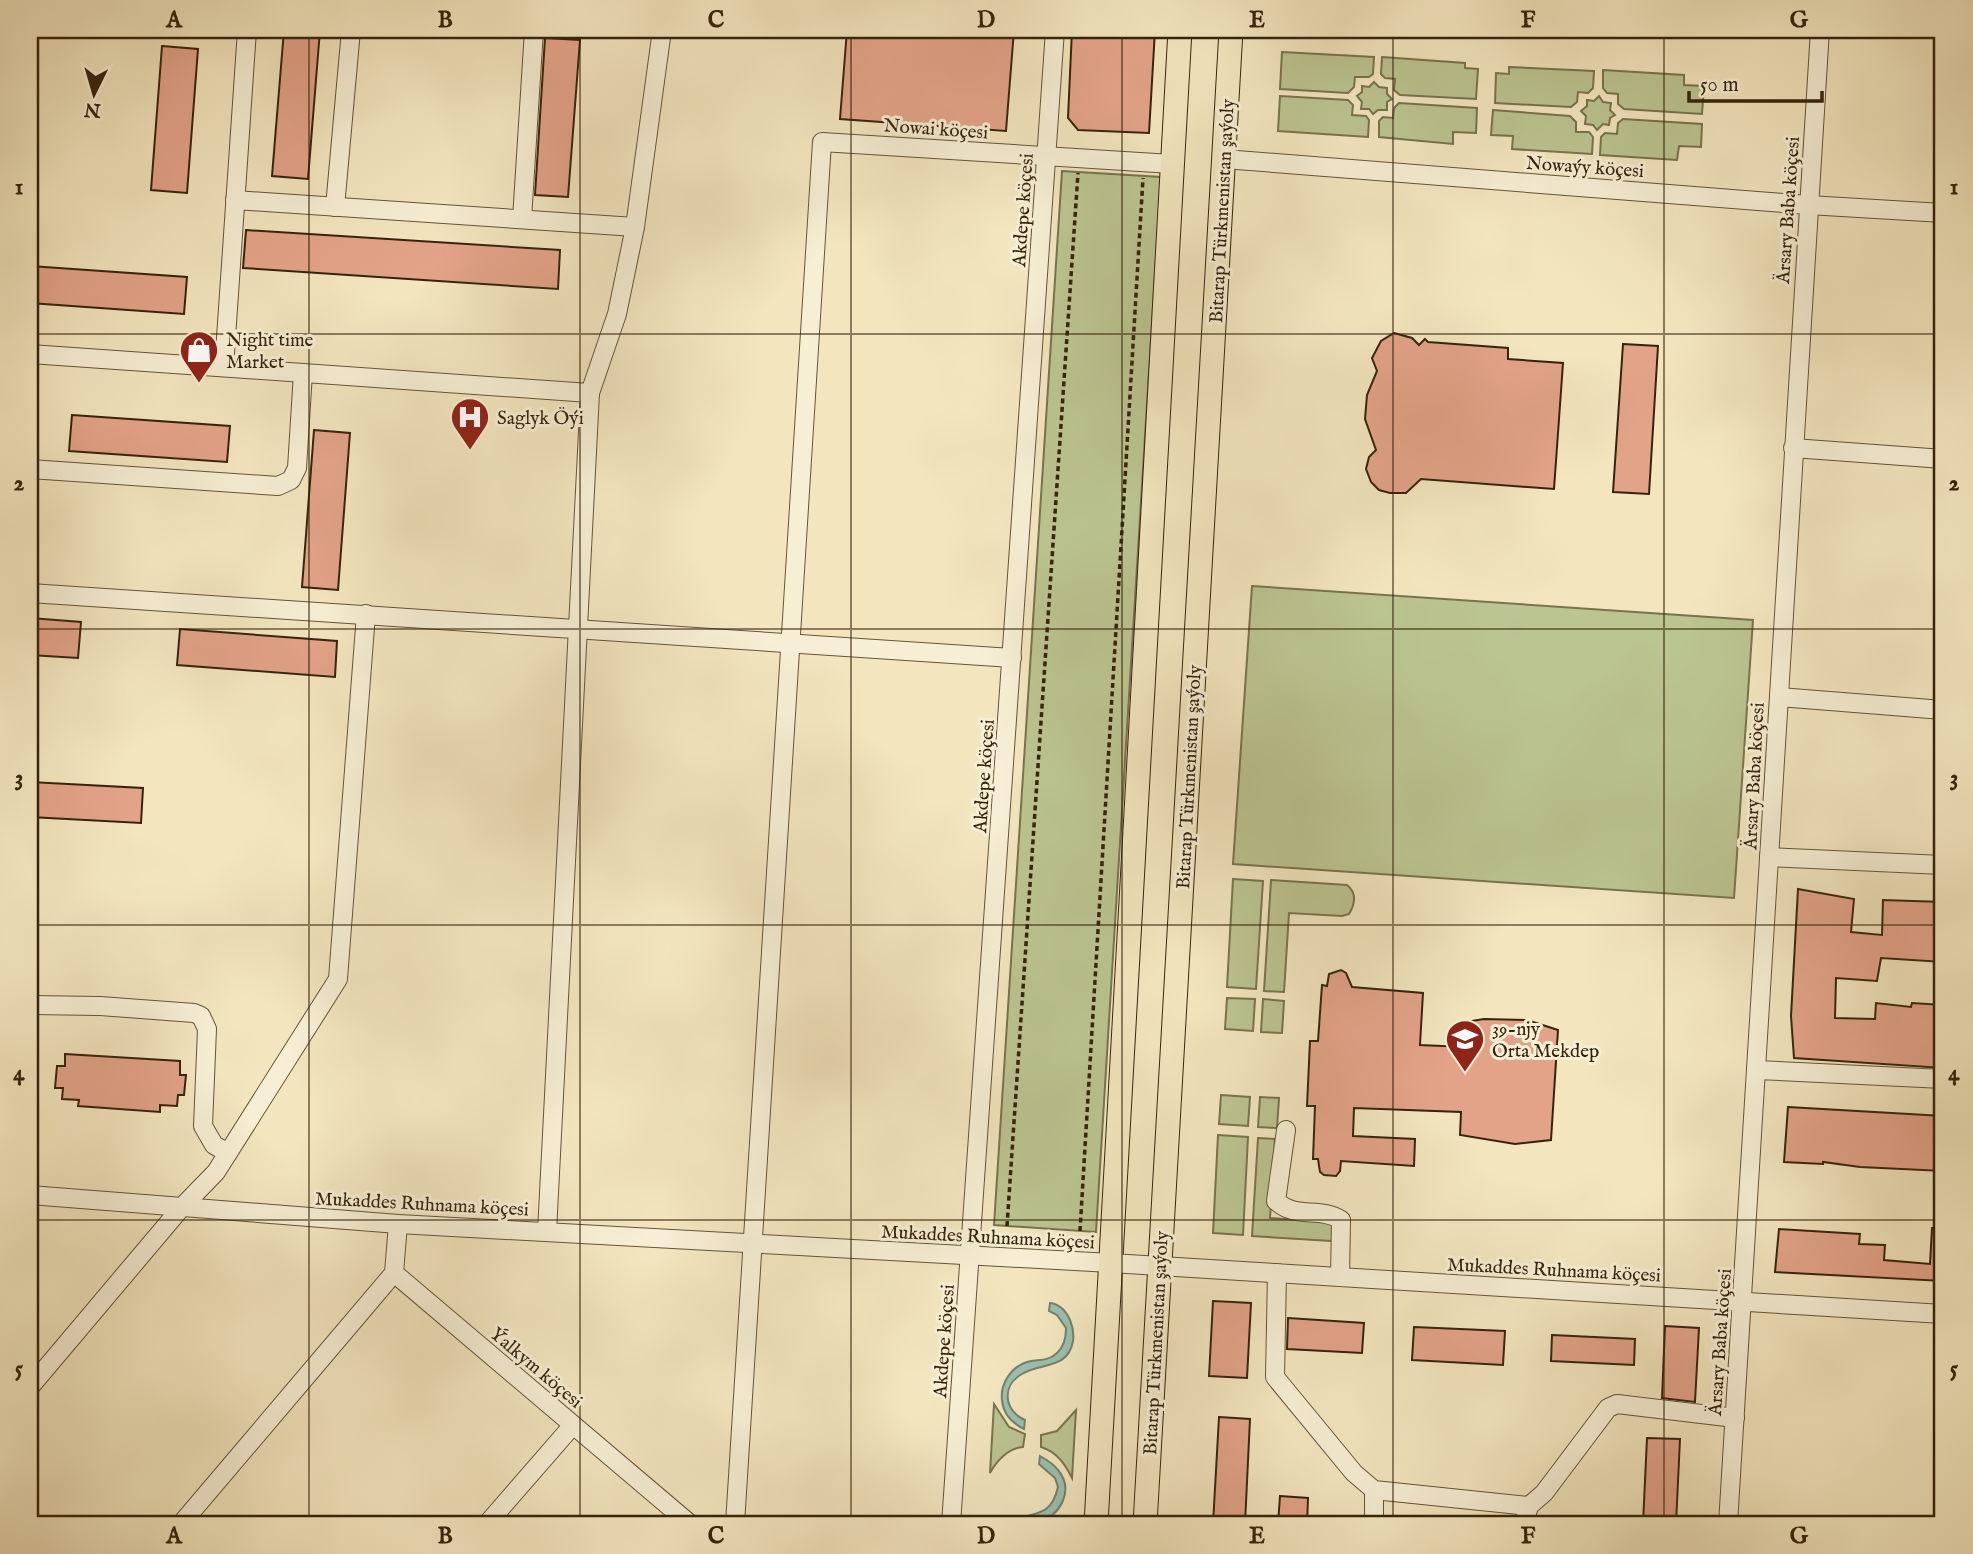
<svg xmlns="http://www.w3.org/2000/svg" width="1973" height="1554" font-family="'IM FELL English',serif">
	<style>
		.green { fill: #bbc592; stroke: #78744e; stroke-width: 2 }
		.water { fill: #9bc0b0; stroke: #73816e; stroke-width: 2 }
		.building { fill: #e3a389; stroke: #36230b; stroke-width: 2 }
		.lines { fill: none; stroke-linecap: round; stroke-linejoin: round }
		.minor-casing { stroke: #655438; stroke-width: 20 }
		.major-casing { stroke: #36230b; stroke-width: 25 }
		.path { stroke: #36230b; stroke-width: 3.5; stroke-dasharray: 5 3.5; stroke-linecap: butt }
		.minor { stroke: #f7efd5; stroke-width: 18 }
		.major { stroke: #f3e6bf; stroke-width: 23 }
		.grid { fill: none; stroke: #36230b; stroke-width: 2; stroke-opacity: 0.55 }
		.labels { text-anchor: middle; stroke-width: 6; stroke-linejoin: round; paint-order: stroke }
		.street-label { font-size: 19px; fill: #36230b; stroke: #f7efd5 }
		.poi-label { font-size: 19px; fill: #36230b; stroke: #f7efd5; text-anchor: start }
		.neatline { fill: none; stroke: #36230b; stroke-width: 2.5 }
		.grid-label { font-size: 23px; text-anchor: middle; font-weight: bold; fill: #36230b }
	</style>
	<rect width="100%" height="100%" fill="#f3e6bf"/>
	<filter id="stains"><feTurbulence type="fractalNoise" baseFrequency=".00286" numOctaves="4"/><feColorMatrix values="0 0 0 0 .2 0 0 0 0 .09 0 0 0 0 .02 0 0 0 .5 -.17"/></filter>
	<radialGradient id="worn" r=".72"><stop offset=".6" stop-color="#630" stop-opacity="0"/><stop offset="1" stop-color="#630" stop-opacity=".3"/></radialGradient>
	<g class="green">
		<polygon points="1282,52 1374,57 1373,74 1369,77 1355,77 1354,87 1348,93 1280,89"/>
		<polygon points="1382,57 1465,63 1465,68 1478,69 1476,99 1400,95 1394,90 1395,79 1385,78 1381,74"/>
		<polygon points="1509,67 1594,71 1593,88 1588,93 1578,92 1577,102 1571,107 1495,103 1496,73 1509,74"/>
		<polygon points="1603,70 1684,75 1684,85 1704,86 1702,114 1624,109 1618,104 1618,94 1607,93 1603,88"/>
		<polygon points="1374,82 1379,87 1387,88 1387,94 1392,99 1387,102 1387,110 1378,110 1373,114 1369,109 1361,109 1362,102 1357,96 1362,92 1362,86 1369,87"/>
		<polygon points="1280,96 1348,100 1353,105 1352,115 1366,116 1369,120 1368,137 1278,131"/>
		<polygon points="1599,96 1603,102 1611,103 1610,110 1615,115 1610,118 1609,125 1603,124 1597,130 1593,125 1585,124 1586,116 1581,111 1587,106 1587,100 1594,101"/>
		<polygon points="1399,103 1477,108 1476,133 1453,132 1453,144 1379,137 1379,121 1383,117 1393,118 1394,108"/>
		<polygon points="1493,110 1570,116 1576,122 1576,132 1589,132 1593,137 1592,154 1512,149 1513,136 1491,135"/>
		<polygon points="1623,119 1702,124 1701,147 1679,146 1677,160 1600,155 1601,137 1605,133 1617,134 1618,123"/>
		<polygon points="1062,171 1161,177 1096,1232 994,1225"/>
		<polygon points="1252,586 1753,620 1734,898 1233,864"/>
		<polygon points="1233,879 1263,881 1256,989 1227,987"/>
		<path d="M1271 880 1347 885C1357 893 1355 904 1349 914L1342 916 1289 913 1284 992 1264 991Z"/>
		<polygon points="1227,998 1255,999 1253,1031 1225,1029"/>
		<polygon points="1263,999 1284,1001 1282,1033 1261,1032"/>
		<polygon points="1221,1095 1250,1097 1248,1126 1219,1124"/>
		<polygon points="1260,1097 1279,1098 1277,1128 1258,1127"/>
		<polygon points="1218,1135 1248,1137 1243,1235 1213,1233"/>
		<polygon points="1258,1138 1275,1139 1270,1218 1328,1222 1333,1225 1334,1238 1331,1241 1252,1236"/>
		<path d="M994 1404 1009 1427 1025 1434 1023 1447C1009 1448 997 1460 990 1473Z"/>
		<path d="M1076 1410 1072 1478C1065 1464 1057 1452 1041 1447V1435L1057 1431Z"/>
	</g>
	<g class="water">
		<path d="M1050 1303C1059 1304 1066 1311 1070 1320 1073 1327 1074 1333 1073 1341 1068 1370 1041 1362 1022 1374 1001 1386 1004 1411 1025 1420L1024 1429C1012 1423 1003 1414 1002 1400 1000 1384 1011 1367 1027 1362 1037 1359 1048 1362 1057 1353 1064 1347 1066 1338 1066 1328L1057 1315 1049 1311Z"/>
		<path d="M1040 1456C1047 1460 1054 1464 1058 1470 1075 1491 1060 1516 1037 1523 1027 1526 1015 1524 1003 1524 1029 1510 1050 1522 1058 1487L1055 1478 1039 1464Z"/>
	</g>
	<g class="building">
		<polygon points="284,30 320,30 308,179 272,176"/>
		<polygon points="847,30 1014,30 1006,131 840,119"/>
		<polygon points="1072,30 1155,30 1149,133 1078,130 1068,118"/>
		<polygon points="545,38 580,40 568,197 535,195"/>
		<polygon points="162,46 198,49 187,193 151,190"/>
		<polygon points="246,230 560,250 558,289 243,268"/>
		<polygon points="30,266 187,277 184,314 30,303"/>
		<polygon points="1394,333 1412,338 1419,345 1425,339 1428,342 1508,348 1508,359 1563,363 1554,489 1421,479 1406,493 1390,493 1379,490 1371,482 1366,469 1369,457 1376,450 1365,419 1367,395 1377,371 1372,358 1381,341"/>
		<polygon points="1623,344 1658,346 1649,494 1613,492"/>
		<polygon points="72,415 230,426 227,462 69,451"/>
		<polygon points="314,430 350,433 338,590 302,587"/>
		<polygon points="30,618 81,622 78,658 30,655"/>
		<polygon points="180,629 337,641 335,677 177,665"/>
		<polygon points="30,782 143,788 141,823 30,817"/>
		<polygon points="1798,889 1854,899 1851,932 1882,935 1883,900 1943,902 1943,962 1881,958 1877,981 1836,978 1835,1018 1875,1019 1876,1003 1911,1007 1912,1003 1943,1005 1943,1068 1794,1058 1791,1016"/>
		<polygon points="1341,970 1346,973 1352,987 1423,993 1420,1045 1464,1047 1465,1022 1484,1019 1527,1020 1558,1030 1551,1140 1515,1144 1460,1135 1461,1112 1354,1108 1353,1136 1415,1139 1414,1166 1341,1161 1340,1171 1336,1176 1324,1175 1320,1172 1318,1159 1313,1159 1315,1106 1307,1106 1310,1041 1318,1041 1322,985 1327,986 1329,974"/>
		<polygon points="65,1054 180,1061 180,1075 186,1075 184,1095 178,1095 177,1106 160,1105 160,1112 78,1106 79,1100 62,1099 63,1088 55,1088 57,1066 65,1066"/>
		<polygon points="1788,1107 1943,1116 1943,1171 1860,1167 1823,1162 1823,1164 1784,1162"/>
		<polygon points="1932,1228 1943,1228 1943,1281 1775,1272 1779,1229 1860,1234 1859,1244 1885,1245 1884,1260 1930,1264"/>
		<polygon points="1213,1301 1251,1303 1247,1378 1209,1376"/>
		<polygon points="1288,1318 1364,1323 1362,1353 1287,1349"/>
		<polygon points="1665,1326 1699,1328 1695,1402 1662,1398"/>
		<polygon points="1414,1327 1505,1331 1503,1365 1412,1360"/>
		<polygon points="1552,1335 1635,1339 1634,1365 1551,1361"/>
		<polygon points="1219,1417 1250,1419 1245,1524 1213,1524"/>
		<polygon points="1647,1438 1680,1439 1676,1524 1643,1524"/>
		<polygon points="1280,1496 1308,1498 1307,1524 1278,1524"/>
	</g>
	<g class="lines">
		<g class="minor-casing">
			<g id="minor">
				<polyline points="1224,159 1808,205 1943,213"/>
				<polyline points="235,200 635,227"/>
				<polyline points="335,207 351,30"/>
				<polyline points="522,219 534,30"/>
				<polyline points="30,354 590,393 547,1232"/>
				<polyline points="224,367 247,30"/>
				<polyline points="590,393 617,314 635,227 662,30"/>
				<polyline points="1793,448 1943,459"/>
				<polyline points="30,469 278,486 291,480 297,468 303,373"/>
				<polyline points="30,593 1012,658"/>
				<polyline points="1779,697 1943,710"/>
				<polyline points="1769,857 1943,865"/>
				<polyline points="30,1005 100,1006 194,1013 201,1016 207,1029 203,1126 214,1145 228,1153"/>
				<polyline points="1757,1070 1943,1079"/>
				<path d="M1286 1130 1276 1201C1297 1220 1319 1206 1341 1220L1340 1277"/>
				<polyline points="30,1195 398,1224 1111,1263 1943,1314"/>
				<polyline points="398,1224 394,1273 690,1524"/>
				<polyline points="1277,1273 1275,1377 1354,1473 1374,1490 1529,1506"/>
				<polyline points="30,1387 181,1208 216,1172 338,979 366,614"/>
				<polyline points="181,1524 394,1273"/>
				<polyline points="487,1524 573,1425"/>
				<polyline points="735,1524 822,142 1172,164"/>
				<polyline points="951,1524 1055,30"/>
				<polyline points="1374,1524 1374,1490"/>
				<polyline points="1524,1524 1529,1506 1544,1493 1608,1408 1617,1404 1735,1418"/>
				<polyline points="1728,1524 1820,30"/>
			</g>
		</g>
		<g class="major-casing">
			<g id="major">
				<polyline points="1096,1524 1180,30"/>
				<polyline points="1145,1524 1231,30"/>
			</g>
		</g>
		<g class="path">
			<polyline points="1007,1226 1078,173"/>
			<polyline points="1080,1231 1143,178"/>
		</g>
		<use href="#minor" class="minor"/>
		<use href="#major" class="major"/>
	</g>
	<path class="grid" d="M309 30V1524M580 30V1524M851 30V1524M1122 30V1524M1393 30V1524M1664 30V1524M30 334H1943M30 629H1943M30 925H1943M30 1220H1943"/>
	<defs>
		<g id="shop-pin" transform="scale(2.0125)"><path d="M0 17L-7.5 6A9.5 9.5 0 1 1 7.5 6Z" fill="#8f2418" stroke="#f7efd5"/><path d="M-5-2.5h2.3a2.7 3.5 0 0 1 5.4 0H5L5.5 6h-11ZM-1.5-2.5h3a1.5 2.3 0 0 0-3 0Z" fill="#fff"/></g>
		<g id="hospital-pin" transform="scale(2.0125)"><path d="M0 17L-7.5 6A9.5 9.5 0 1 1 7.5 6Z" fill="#8f2418" stroke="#f7efd5"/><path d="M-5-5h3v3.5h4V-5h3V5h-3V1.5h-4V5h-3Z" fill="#fff"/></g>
		<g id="school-pin" transform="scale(2.0125)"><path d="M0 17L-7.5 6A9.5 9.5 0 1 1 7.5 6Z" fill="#8f2418" stroke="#f7efd5"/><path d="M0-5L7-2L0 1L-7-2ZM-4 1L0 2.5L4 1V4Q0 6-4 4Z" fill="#fff"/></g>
	</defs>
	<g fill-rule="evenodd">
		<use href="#shop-pin" x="199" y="350"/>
		<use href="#hospital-pin" x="470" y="417"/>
		<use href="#school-pin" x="1465" y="1039"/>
	</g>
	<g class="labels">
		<g class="street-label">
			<text transform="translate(936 128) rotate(4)" y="7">Nowai köçesi</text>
			<text transform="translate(1585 166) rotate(4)" y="7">Nowaýy köçesi</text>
			<text transform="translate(1022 210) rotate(-86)" y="7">Akdepe köçesi</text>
			<text transform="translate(1787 210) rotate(-86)" y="7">Ärsary Baba köçesi</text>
			<text transform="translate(1221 211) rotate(-87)" y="7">Bitarap Türkmenistan şaýoly</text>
			<text transform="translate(983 776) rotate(-86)" y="7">Akdepe köçesi</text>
			<text transform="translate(1753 776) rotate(-87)" y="7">Ärsary Baba köçesi</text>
			<text transform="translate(1188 777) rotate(-87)" y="7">Bitarap Türkmenistan şaýoly</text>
			<text transform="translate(422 1203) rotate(3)" y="7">Mukaddes Ruhnama köçesi</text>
			<text transform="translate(988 1236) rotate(3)" y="7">Mukaddes Ruhnama köçesi</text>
			<text transform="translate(1554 1269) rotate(3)" y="7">Mukaddes Ruhnama köçesi</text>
			<text transform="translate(943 1341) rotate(-86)" y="7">Akdepe köçesi</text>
			<text transform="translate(1719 1342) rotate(-86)" y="7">Ärsary Baba köçesi</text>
			<text transform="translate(1155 1343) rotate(-87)" y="7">Bitarap Türkmenistan şaýoly</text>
			<text transform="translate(537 1367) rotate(40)" y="7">Ýalkym köçesi</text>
		</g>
		<g class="poi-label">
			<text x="226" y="346">Night time<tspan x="226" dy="22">Market</tspan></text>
			<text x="497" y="424">Saglyk Öýi</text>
			<text x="1492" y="1035">39-njy<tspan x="1492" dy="22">Orta Mekdep</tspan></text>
		</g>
	</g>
	<rect width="1973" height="1554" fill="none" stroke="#f3e6bf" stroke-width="77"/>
	<g transform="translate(94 94) rotate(185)" stroke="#f7efd5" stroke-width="5" paint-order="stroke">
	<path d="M0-5L12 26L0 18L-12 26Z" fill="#36230b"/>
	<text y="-10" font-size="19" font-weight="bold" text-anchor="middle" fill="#36230b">N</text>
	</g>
	<path d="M1689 91v10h133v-10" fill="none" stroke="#36230b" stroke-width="3.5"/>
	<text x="1700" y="91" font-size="21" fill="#36230b" stroke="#f7efd5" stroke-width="5" paint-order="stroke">50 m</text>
	<rect x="38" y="38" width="1896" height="1478" class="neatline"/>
	<g class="grid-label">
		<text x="174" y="27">A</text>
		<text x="445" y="27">B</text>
		<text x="716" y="27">C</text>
		<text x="986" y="27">D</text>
		<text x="1257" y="27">E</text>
		<text x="1528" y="27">F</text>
		<text x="1799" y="27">G</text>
		<text x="19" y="194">1</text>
		<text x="1954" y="194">1</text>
		<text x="19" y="490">2</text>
		<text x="1954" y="490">2</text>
		<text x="19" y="785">3</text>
		<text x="1954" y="785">3</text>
		<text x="19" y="1080">4</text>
		<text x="1954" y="1080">4</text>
		<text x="19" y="1376">5</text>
		<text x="1954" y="1376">5</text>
		<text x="174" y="1543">A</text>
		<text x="445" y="1543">B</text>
		<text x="716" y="1543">C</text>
		<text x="986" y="1543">D</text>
		<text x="1257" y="1543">E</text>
		<text x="1528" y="1543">F</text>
		<text x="1799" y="1543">G</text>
	</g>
	<rect width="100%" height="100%" filter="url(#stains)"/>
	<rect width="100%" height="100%" fill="url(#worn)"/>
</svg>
